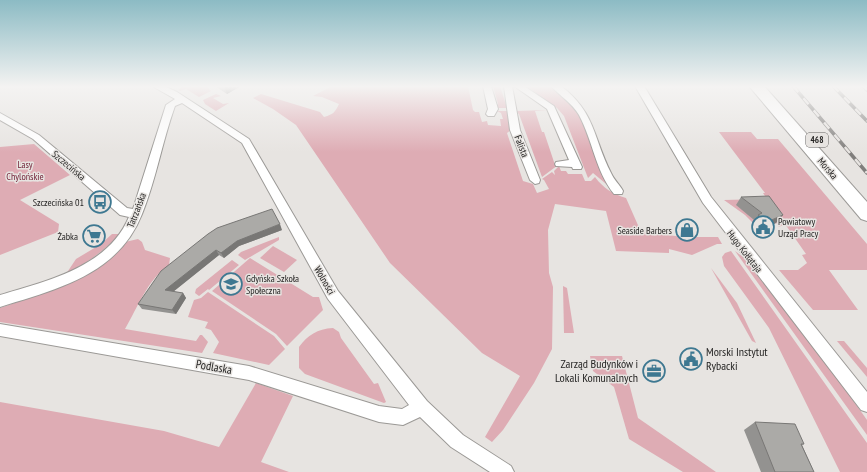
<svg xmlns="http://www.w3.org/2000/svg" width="867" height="472" font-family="'PT Sans Narrow',sans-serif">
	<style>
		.green { fill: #deacb4 }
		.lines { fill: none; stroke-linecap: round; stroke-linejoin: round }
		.minor-casing { stroke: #9b9996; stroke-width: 2 }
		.primary-casing { stroke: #9b9996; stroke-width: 2 }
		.minor { fill: #fff; fill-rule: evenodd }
		.primary { fill: #fff; fill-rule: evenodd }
		.rail-casing { stroke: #807e7c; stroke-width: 3.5 }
		.rail { stroke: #e7e4e1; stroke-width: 2.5; stroke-dasharray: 8; stroke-linecap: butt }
		.wall { fill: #939290 }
		.shaded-wall { fill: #787775 }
		.building { fill: #abaaa7; stroke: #787775 }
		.labels { text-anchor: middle; stroke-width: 3; stroke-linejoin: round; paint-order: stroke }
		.shield { fill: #e7e4e1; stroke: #605e5d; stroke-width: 1 }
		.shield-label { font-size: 9px; font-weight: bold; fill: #262524 }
		.street-label { font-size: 10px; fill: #262524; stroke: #e7e4e1 }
		.park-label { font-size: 10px; fill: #6f1f35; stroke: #e7e4e1 }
		.poi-label { font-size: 10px; fill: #262524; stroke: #e7e4e1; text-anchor: end }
		.near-poi-label { font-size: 12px; fill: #262524; stroke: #e7e4e1; text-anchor: start }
		.near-street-label { font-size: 12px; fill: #262524; stroke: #e7e4e1 }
	</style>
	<rect width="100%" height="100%" fill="#e7e4e1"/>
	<g class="green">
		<polygon points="184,86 206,86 211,91 199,97 186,89 180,91 178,90"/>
		<path d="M332 86H468L473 110 475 112H479L482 122 487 121 488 125 501 126 500 119H503L501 113 497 111H509L511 130 507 133 523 181 533 184 537 193 549 189 544 180 542 179 552 172 555 175 554 171 559 166 561 171H566L568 174H582L585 181H591L595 177C603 188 613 194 626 198L641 232 684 237H718L722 244H717L692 255 669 249V253L616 251 606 211 555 204 548 230 549 273 553 287 552 349 534 383 503 430 492 442 485 437 520 376 482 353 390 263 296 125 273 109 253 98 261 94 320 112 324 117C334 114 335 112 339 104L322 97 313 96Z"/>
		<polygon points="493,86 500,86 507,108 496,108 495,105 498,104"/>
		<polygon points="526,86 552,86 572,104 581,117 611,188 593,173 588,178 564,116 557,108"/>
		<polygon points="216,94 221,96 213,98 223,104 229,103 216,111 205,104 203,100"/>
		<polygon points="548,110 535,111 542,132 544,132 555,165 558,165 542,177 519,114 515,111"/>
		<polygon points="719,132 751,132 757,139 778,139 867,244 867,270 829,270 858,310 813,310 779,270 798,270 807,263 802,255 806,254 785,224 779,227 763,204 737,205 756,221 752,222 745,215 724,200 767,199 763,193 765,193"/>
		<polygon points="34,144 70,175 20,200 59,224 58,232 0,255 0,147"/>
		<path d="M112 234H120C104 251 87 263 66 274L76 259 101 244Z"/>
		<polygon points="279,237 279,240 245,260 238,255 241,252"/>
		<path d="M138 239 142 242 145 250 170 258 169 265C147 280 138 307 125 329L196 341 200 335H202L208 342 202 353 0 322V308L63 286 89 272 115 254 125 242Z"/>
		<polygon points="273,246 297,260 284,272 260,258"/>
		<polygon points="731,251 867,443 867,472 840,472 769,328 724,266 722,257 725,253"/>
		<polygon points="735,251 743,257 828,365 867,420 867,435"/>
		<polygon points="250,258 313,297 319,297 323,310 287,346 276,334 212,291"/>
		<polygon points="232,260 239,265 209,290 208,289 199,296 195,293 196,289"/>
		<polygon points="711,268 737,303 756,343 752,341"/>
		<polygon points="563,286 567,288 574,333 564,333"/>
		<polygon points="208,292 274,336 285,349 269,365 213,353 219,342 211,330 205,328 208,322 188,317 194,300 201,298"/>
		<path d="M333 328 339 332 341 338 374 384 378 383 386 402 384 403 305 374 299 368V347C308 335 317 329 333 328Z"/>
		<polygon points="837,341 844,341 867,368 867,377"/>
		<polygon points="590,356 622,356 638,418 716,472 683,472 629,439 614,387 593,371"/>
		<polygon points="256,383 293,396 261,462 289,472 0,472 0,402 164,431 219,447"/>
	</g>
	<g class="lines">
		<g class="minor-casing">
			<g id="minor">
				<path d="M152 86H164L177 92 249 139 338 291 427 401 463 435 511 466 514 472H490L451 447 420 417 403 425 379 422 249 380 0 336V324L249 366 379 406 402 409 409 405 328 299 242 143 182 103 175 106C162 142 156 180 142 214 118 275 57 289 0 307V295C47 281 108 267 129 217L120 215 33 139 0 120V113L39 135 127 208 133 209 166 105 175 99Z"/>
				<polygon points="483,86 491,86 498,109 494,116 488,116 486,114 488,109"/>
				<polygon points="504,86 512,86 520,130 540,180 539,183 535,184 530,180 510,130"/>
				<polygon points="514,86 524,86 554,106 582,167 581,169 573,169 572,167 556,166 555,164 556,162 569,160 547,109"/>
				<path d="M551 86H561C596 113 593 138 611 173 614 180 620 185 623 191L622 194H614C595 170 593 141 579 115 572 103 560 96 551 86Z"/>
				<polygon points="635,86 644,86 711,197 867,392 867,412 861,410 703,203"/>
			</g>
		</g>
		<g class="primary-casing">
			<polygon id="primary" points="749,86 764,86 867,202 867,221 861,219"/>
		</g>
		<use href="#minor" class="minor"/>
		<use href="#primary" class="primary"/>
		<g class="rail-casing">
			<g id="rail">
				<polyline points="793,86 867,173"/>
				<polyline points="833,86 867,121"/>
				<polyline points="863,86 867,90"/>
			</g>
		</g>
		<use href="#rail" class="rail"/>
	</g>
	<g class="wall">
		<polygon points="215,86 241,86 227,94"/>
		<polygon points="741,197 776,223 761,230 752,222 754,220 736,205"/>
		<polygon points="282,230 239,246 224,258 219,255 173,292 183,293 186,298 176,314 142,309 138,304 208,234"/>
		<polygon points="755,422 804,444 802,445 814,472 761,472 744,430"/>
	</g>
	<g class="shaded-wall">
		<polygon points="224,86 241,86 227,94"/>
		<polygon points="783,215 776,223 761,230 767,222"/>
		<polygon points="280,224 282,230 239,246 224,258 221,253 237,241"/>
		<polygon points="216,250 219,255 169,295 165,290"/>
		<polygon points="183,293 186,298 176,314 172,310"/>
	</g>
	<g class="building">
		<polygon points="769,196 783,215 767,222 758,215 762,213 741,197"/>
		<polygon points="272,209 280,224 237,241 221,253 216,250 165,290 183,293 172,310 138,304 161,271 208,234 217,228"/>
		<polygon points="755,422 795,424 804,444 801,444 814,472 775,472"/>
	</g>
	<linearGradient id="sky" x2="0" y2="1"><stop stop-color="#8cbbc4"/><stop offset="0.57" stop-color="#f4f3f2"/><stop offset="1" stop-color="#f4f3f2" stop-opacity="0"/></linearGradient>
	<rect width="867" height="152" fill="url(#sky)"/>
	<defs>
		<g id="bus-ring" transform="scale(1.15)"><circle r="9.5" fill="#e7e4e1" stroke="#3e7891" stroke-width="1.5"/><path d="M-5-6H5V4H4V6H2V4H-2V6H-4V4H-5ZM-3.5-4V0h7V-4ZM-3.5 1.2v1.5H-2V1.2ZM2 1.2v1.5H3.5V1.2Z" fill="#3e7891"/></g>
		<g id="civic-ring" transform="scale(1.15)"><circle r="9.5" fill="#e7e4e1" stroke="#3e7891" stroke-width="1.5"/><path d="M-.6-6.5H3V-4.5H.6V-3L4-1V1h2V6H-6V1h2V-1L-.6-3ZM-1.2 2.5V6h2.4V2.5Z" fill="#3e7891"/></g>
		<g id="shop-ring" transform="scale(1.15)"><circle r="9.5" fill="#e7e4e1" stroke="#3e7891" stroke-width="1.5"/><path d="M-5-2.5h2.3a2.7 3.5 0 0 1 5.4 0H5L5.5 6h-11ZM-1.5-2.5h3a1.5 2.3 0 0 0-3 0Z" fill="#3e7891"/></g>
		<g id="supermarket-ring" transform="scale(1.15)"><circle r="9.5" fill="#e7e4e1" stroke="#3e7891" stroke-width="1.5"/><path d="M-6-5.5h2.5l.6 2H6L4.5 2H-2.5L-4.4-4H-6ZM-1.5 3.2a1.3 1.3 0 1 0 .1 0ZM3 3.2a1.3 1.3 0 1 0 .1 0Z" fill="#3e7891"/></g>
		<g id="school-ring" transform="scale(1.15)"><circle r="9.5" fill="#e7e4e1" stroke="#3e7891" stroke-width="1.5"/><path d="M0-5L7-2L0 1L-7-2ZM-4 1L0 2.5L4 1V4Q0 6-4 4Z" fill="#3e7891"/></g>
		<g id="office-ring" transform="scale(1.15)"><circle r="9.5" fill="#e7e4e1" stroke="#3e7891" stroke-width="1.5"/><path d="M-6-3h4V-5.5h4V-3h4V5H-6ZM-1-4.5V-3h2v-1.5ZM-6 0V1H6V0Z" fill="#3e7891"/></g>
	</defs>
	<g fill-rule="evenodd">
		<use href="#bus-ring" x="100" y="202"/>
		<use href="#civic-ring" x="763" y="227"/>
		<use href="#shop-ring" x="687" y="230"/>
		<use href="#supermarket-ring" x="94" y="236"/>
		<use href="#school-ring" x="231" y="284"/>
		<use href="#civic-ring" x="691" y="359"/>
		<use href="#office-ring" x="654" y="371"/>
	</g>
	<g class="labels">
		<rect class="shield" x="806" y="133" width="22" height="14" rx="3"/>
		<g class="shield-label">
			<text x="817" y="143">468</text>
		</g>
		<g class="street-label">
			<text transform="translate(522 146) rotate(69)" y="4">Falista</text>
			<text transform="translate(69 165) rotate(40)" y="4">Szczecińska</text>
			<text transform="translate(828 168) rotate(49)" y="4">Morska</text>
			<text transform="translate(136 210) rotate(-69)" y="4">Tatrzańska</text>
			<text transform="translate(745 251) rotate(52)" y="4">Hugo Kołłątaja</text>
			<text transform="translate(325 280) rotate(60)" y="4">Wolności</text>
		</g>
		<g class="park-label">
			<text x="25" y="168">Lasy<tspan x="25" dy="12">Chylońskie</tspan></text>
		</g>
		<g class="poi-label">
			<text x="84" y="206">Szczecińska 01</text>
			<text x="778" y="225" text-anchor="start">Powiatowy<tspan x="778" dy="12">Urząd Pracy</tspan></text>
			<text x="672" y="234">Seaside Barbers</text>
			<text x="78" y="240">Żabka</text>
			<text x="246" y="282" text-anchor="start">Gdyńska Szkoła<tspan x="246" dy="12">Społeczna</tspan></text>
		</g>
		<g class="near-poi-label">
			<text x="706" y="356">Morski Instytut<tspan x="706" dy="14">Rybacki</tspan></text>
			<text x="638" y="368" text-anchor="end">Zarząd Budynków i<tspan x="638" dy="14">Lokali Komunalnych</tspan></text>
		</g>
		<g class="near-street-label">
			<text transform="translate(214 367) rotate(10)" y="4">Podlaska</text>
		</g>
	</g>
</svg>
